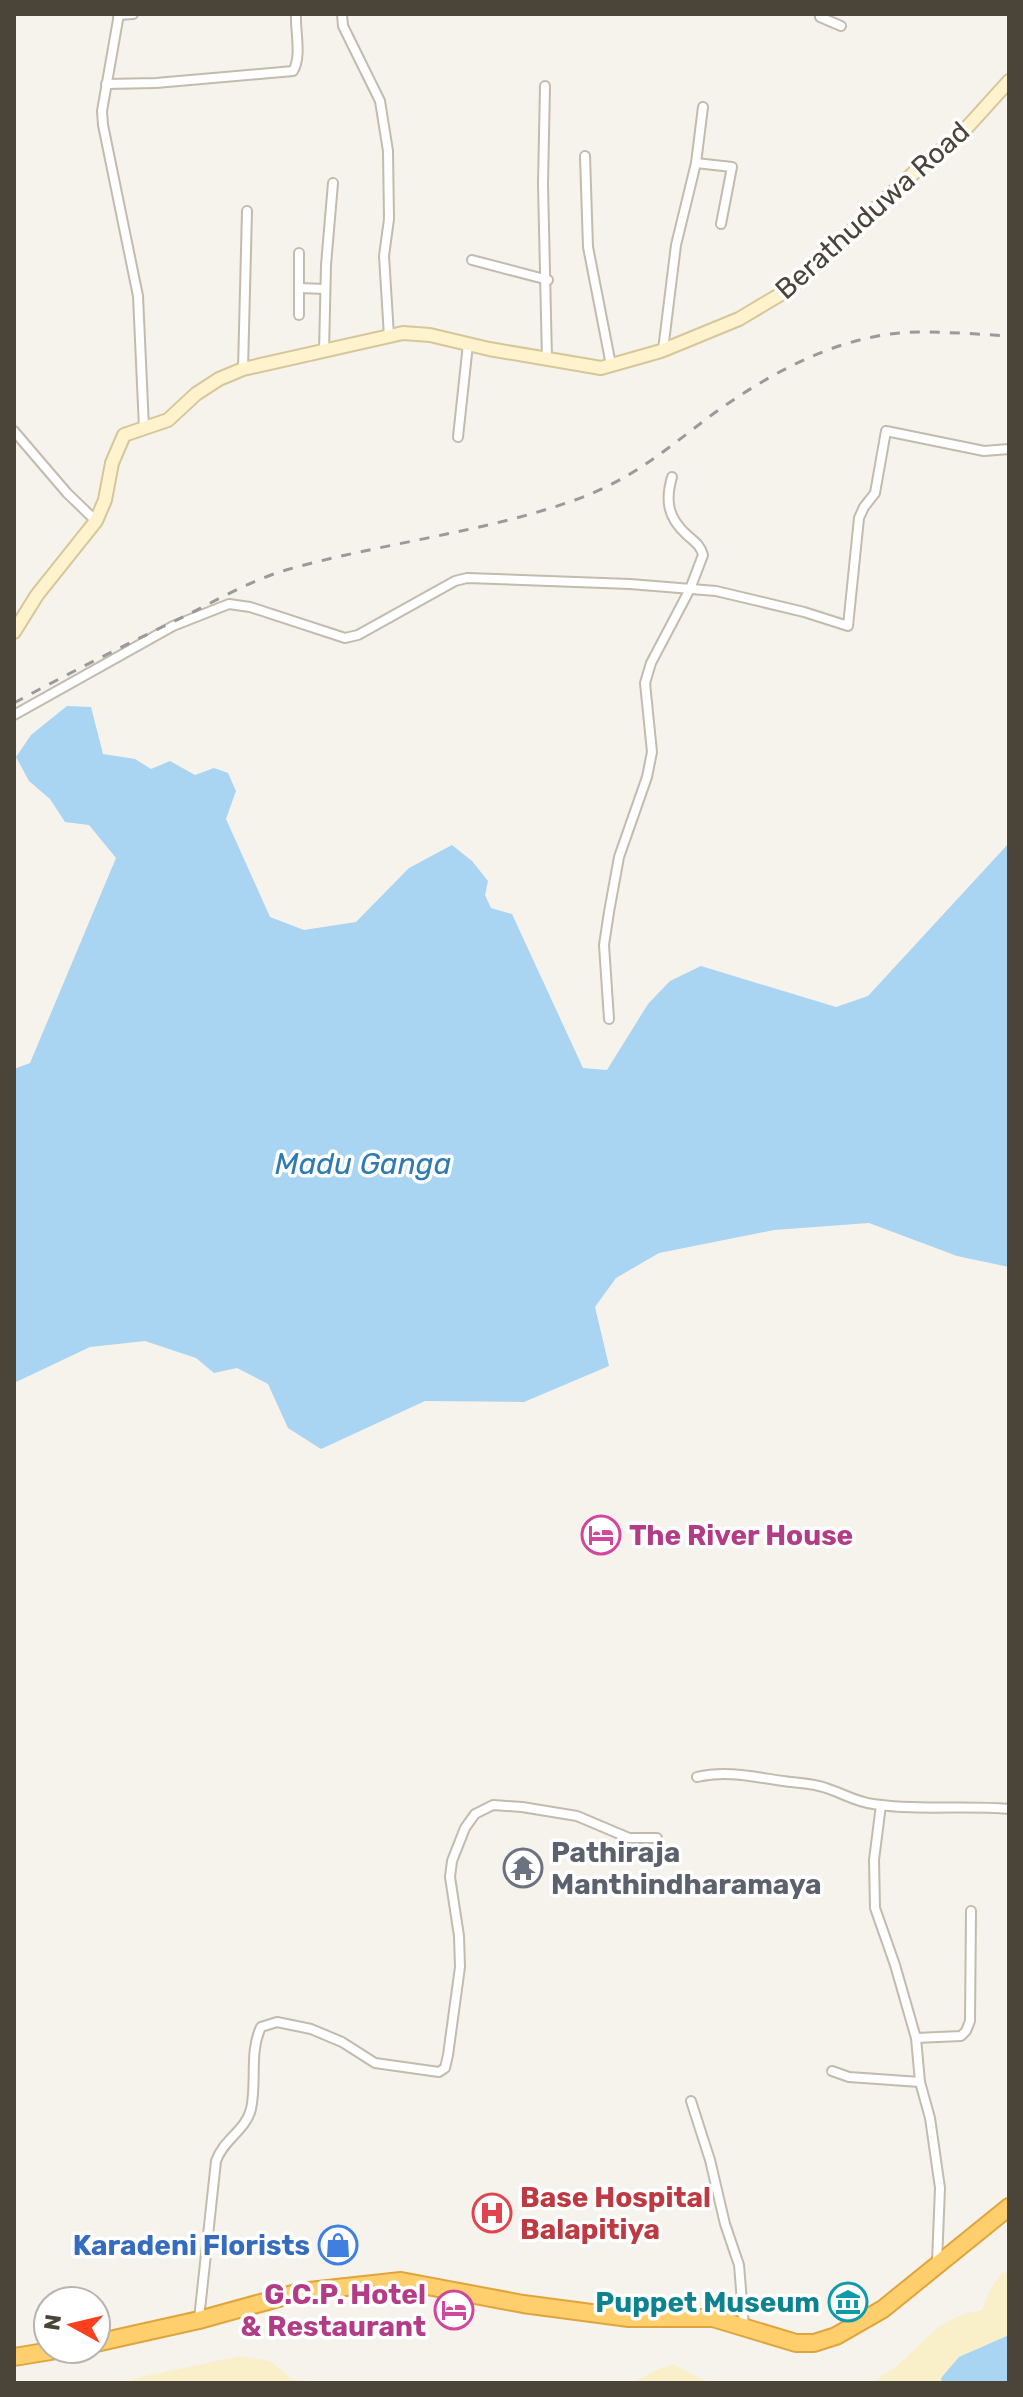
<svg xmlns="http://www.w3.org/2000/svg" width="1023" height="2397" font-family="Rubik,sans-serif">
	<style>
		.sand { fill: #f9efc9 }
		.water { fill: #a9d4f2 }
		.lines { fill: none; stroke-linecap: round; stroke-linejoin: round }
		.street-casing { stroke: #c2bbae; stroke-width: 12 }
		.secondary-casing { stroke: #d6c79b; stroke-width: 16 }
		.highway-casing { stroke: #e0a43c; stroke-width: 20 }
		.street { stroke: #fff; stroke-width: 8 }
		.secondary { stroke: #fff3cd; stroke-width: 12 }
		.highway { stroke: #ffcf6e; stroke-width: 16 }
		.rail { stroke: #9a9a9a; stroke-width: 3; stroke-dasharray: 10 10; stroke-linecap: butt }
		.labels { text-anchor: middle; stroke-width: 7; stroke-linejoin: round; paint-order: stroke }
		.street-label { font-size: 28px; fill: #4b4439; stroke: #fff }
		.hotel-label { font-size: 28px; font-weight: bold; fill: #b23c85; stroke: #fff; text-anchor: start }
		.worship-label { font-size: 28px; font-weight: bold; fill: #5b616d; stroke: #fff; text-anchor: start }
		.health-label { font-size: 28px; font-weight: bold; fill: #be3a42; stroke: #fff; text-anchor: start }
		.shop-label { font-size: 28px; font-weight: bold; fill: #366cbe; stroke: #fff; text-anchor: end }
		.culture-label { font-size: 28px; font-weight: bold; fill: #0d838f; stroke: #fff; text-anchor: end }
		.water-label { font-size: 30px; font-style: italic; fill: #2e7ab2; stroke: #fff }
	</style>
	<rect width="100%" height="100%" fill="#f6f3ec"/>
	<g class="sand">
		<path d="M1003 2272 1009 2274V2335L959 2357 941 2378 942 2383H872C880 2377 890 2371 898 2365 931 2337 936 2318 982 2310L989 2292Z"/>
		<polygon points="241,2356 270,2361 292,2379 325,2383 128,2383 136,2378"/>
		<polygon points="673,2364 709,2383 633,2383 656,2370"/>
	</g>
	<g class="water">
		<polygon points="67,706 91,707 103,754 135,759 151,769 170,761 195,775 214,768 228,773 236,791 226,819 270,917 304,930 356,922 409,868 452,845 472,861 488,881 485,895 491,908 512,914 583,1068 607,1070 648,1004 670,981 701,966 836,1007 868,996 1009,843 1009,1267 957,1256 869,1223 774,1230 659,1253 616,1278 595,1307 609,1366 524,1402 425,1401 321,1449 288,1428 268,1384 237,1368 214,1373 196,1358 145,1341 90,1347 14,1383 14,1069 30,1063 116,858 89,825 65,822 50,799 29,781 16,757 31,735"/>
		<polygon points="1009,2335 1009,2383 942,2383 941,2378 959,2357"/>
	</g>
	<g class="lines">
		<g class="street-casing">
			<g id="street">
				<polyline points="119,14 102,111 103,125 138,296 144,428"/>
				<polyline points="342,14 343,26 380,101 388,151 389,219 384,256 389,336"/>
				<polyline points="820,14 820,17 841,26"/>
				<polyline points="118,15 133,14"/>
				<path d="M106 84 156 83 293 71C302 57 295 31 296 14"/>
				<polyline points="545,86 543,184 547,360"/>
				<polyline points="585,156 588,247 611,365"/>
				<polyline points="696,163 732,167 721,224"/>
				<polyline points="472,260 548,280"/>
				<polyline points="300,288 325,289"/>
				<polyline points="299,315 299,253"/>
				<polyline points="663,350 676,245 696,163 703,107"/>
				<polyline points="324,352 326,265 333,183"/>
				<polyline points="243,369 247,211"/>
				<polyline points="14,431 67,493 96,521"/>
				<polyline points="458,437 468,344"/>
				<polyline points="14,715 173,626 229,604 250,607 345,638 358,635 455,581 467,578 630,584 716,591 804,612 848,626 859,518 864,507 875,493 886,431 984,451 1009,449"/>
				<path d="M609 1019 604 945 609 912 619 857 647 777 652 752 645 683 651 663 690 589 703 555C701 546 695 542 687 535 668 518 665 501 672 477"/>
				<path d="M697 1777C727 1770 754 1777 783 1781 797 1783 813 1783 826 1788 842 1793 856 1802 873 1804 919 1811 963 1805 1009 1809"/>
				<polyline points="881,1805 874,1860 875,1908 895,1965 916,2038 920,2082 930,2118 940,2188 937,2262"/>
				<polyline points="916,2038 961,2036 966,2031 970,2021 971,1911"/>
				<polyline points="832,2071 849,2077 920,2082"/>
				<polyline points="691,2101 710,2160 725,2224 739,2265 744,2326"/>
				<path d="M199 2319 216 2161C223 2140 246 2130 251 2109 257 2082 249 2052 261 2027L277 2022 311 2029 342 2042 375 2063 439 2072 445 2068 448 2055 460 1967 459 1936 450 1877 452 1861 465 1828 475 1814 493 1805 522 1807 577 1816 629 1838H657"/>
			</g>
		</g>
		<g class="secondary-casing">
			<polyline id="secondary" points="14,632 37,595 96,521 105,500 112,463 124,435 168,420 196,394 219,379 243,369 403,333 430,335 489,349 601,368 661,351 739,319 786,291 917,170 962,133 1009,81"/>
		</g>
		<g class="highway-casing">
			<g id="highway">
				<polyline points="96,2343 199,2320 300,2292 401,2281 523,2304 629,2318 713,2318 796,2343 814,2343 836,2336 883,2309 1009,2207"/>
				<polyline points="14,2357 63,2349"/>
			</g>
		</g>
		<use href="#street" class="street"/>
		<use href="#secondary" class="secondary"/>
		<use href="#highway" class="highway"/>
		<path class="rail" d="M14 703C71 672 129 643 187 615 219 599 252 580 286 570 381 543 482 533 575 500 633 479 665 450 713 414 773 371 843 333 918 332 948 332 979 334 1009 336"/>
	</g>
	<defs>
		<g id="hotel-ring" transform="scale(2)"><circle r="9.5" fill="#fff" stroke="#d1479c" stroke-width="1.5"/><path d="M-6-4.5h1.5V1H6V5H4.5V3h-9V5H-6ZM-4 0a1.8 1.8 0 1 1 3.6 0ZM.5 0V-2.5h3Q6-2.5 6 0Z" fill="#d1479c"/></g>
		<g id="temple-ring" transform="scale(2)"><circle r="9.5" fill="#fff" stroke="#6b7280" stroke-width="1.5"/><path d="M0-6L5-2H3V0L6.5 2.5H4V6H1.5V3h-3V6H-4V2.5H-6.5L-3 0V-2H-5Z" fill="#6b7280"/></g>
		<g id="hospital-ring" transform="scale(2)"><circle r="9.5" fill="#fff" stroke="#e0444e" stroke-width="1.5"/><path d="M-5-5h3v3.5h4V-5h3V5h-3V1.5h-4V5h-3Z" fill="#e0444e"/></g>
		<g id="shop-ring" transform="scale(2)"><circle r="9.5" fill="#fff" stroke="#3f7fe0" stroke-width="1.5"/><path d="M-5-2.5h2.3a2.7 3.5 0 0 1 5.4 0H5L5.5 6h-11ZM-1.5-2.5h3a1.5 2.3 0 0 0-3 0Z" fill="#3f7fe0"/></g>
		<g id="museum-ring" transform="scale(2)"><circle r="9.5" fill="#fff" stroke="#0f9aa8" stroke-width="1.5"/><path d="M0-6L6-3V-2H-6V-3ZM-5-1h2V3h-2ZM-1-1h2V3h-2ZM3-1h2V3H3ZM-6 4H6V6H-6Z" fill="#0f9aa8"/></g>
	</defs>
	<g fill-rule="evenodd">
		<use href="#hotel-ring" x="601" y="1535"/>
		<use href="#temple-ring" x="523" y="1868"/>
		<use href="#hospital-ring" x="492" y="2213"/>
		<use href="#shop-ring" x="338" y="2245"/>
		<use href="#museum-ring" x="848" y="2302"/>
		<use href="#hotel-ring" x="454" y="2310"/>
	</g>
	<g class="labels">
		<g class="street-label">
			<text transform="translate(872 210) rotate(-42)" y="10">Berathuduwa Road</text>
		</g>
		<g class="hotel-label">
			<text x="629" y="1545">The River House</text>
			<text x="426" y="2304" text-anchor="end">G.C.P. Hotel<tspan x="426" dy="32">&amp; Restaurant</tspan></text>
		</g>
		<g class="worship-label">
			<text x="551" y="1862">Pathiraja<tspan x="551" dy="32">Manthindharamaya</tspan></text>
		</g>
		<g class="health-label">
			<text x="520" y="2207">Base Hospital<tspan x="520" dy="32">Balapitiya</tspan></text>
		</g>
		<g class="shop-label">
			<text x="310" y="2255">Karadeni Florists</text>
		</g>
		<g class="culture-label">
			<text x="820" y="2312">Puppet Museum</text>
		</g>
		<g class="water-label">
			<text x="363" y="1174">Madu Ganga</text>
		</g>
	</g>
	<rect width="1023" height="2397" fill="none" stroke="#4b4439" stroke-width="32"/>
	<g transform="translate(72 2325) rotate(278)"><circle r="38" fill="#ffffff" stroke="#b7b4b0" stroke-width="2"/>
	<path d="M0-6L14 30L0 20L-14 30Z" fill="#fc3f1d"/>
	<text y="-12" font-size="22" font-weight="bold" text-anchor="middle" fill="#4b4439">N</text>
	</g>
</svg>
